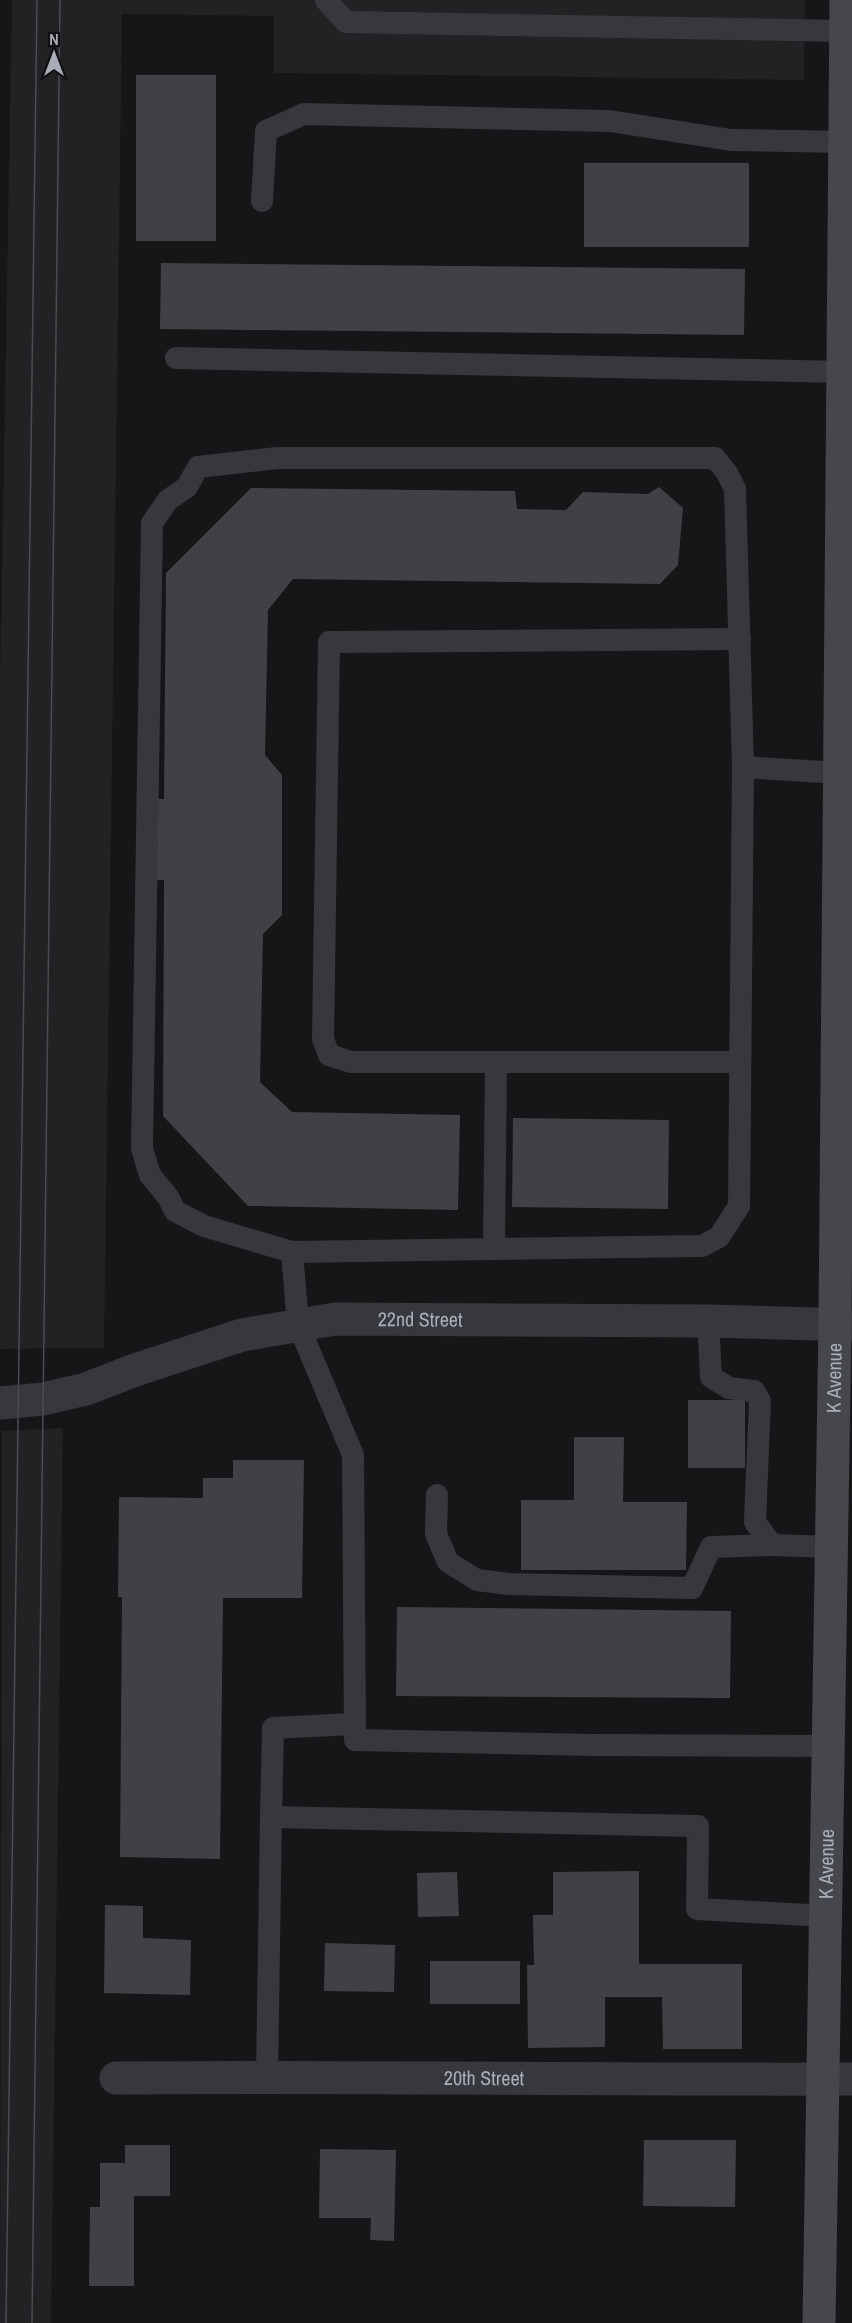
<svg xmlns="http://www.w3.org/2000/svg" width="852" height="2323" font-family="'Archivo Narrow',sans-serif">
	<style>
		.built { fill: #222225 }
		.building { fill: #404145 }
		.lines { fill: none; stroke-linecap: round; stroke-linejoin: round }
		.service { stroke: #37383d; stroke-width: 22 }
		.minor { stroke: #37383d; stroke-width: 33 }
		.secondary { stroke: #45474d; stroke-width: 33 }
		.tram { stroke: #4a4c52; stroke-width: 1.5 }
		.labels { text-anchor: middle; stroke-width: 4.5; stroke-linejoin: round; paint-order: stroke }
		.street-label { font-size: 20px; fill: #a8adb8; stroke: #111113 }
	</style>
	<rect width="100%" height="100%" fill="#161618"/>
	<g class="built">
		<polygon points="12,0 805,0 804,80 274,73 274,16 122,14 104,1348 0,1349 0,686"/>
		<polygon points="63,1428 51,2323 0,2323 2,1431"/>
	</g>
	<g class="building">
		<rect x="136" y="75" width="80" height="166"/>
		<rect x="584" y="163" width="165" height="84"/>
		<polygon points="161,263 745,269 744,335 160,329"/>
		<polygon points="659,487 683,508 678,565 660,584 293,579 268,610 265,755 282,775 282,915 263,934 260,1082 292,1112 460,1115 458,1210 248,1206 163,1116 164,880 153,880 154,799 164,799 166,573 251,488 515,491 517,509 566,510 583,492 648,494"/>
		<polygon points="513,1118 669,1120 668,1209 512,1207"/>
		<rect x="688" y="1400" width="57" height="68"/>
		<polygon points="574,1437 624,1437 623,1502 687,1502 686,1570 521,1570 521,1500 574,1500"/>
		<polygon points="233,1460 304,1460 302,1598 223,1598 220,1859 120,1857 122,1597 118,1597 119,1497 203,1498 203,1478 233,1478"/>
		<polygon points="397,1607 731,1611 730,1698 396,1696"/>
		<polygon points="639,1871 639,1964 742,1964 742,2049 663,2049 662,1997 605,1997 605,2047 528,2048 527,1965 534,1965 533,1915 553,1915 553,1872"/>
		<polygon points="457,1872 459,1916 418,1917 417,1873"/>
		<polygon points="105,1905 143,1906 143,1938 191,1940 190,1995 104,1993"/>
		<polygon points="325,1943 395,1945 394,1992 324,1991"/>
		<rect x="430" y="1961" width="90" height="43"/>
		<polygon points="644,2140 736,2140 735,2207 643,2206"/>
		<polygon points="125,2145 170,2145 170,2196 134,2196 134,2286 89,2286 90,2207 100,2207 100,2163 125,2163"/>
		<polygon points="320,2149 396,2150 394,2241 370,2240 371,2218 319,2218"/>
	</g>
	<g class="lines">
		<g class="service">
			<polyline points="326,0 346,22 846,31"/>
			<polyline points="262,201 266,131 304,114 610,121 731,140 845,142"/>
			<polyline points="176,358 843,372"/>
			<polyline points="740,639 329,642 323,1039 329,1055 351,1062 740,1062"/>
			<polyline points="494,1249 496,1062"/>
			<polyline points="292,1252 702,1246 719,1237 739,1206 743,767"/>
			<polyline points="708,1321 711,1377 729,1388 754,1391 760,1401 755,1522 772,1545 832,1547"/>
			<polyline points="437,1495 436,1534 448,1562 477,1580 509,1584 692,1588 711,1547 772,1545"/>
			<polyline points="354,1724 273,1728 271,1817 698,1826 697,1909 826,1916"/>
			<polyline points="829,1746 594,1745 355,1740 353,1455 298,1324 292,1252 204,1226 175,1211 168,1197 150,1175 142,1148 152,523 168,500 187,487 198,467 277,458 715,458 727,473 735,489 743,767 840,773"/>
			<polyline points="267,2077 271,1817"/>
		</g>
		<g class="minor">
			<path id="s1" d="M0 1403 43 1399 86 1389 135 1370 242 1335 335 1319 708 1321 852 1325"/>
			<path id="s2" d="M116 2078C361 2076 607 2080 852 2079"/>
		</g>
		<path class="secondary" id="s3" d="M819 2323 835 1324 846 0"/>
		<g class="tram">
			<polyline points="6,2323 37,0"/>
			<polyline points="32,2323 60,0"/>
		</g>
	</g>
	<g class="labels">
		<g class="street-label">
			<text dy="7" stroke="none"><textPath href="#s1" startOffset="432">22nd Street</textPath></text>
			<text dy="7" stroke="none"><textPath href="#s3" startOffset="945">K Avenue</textPath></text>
			<text dy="7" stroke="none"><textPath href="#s3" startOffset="459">K Avenue</textPath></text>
			<text dy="7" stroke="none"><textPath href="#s2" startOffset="368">20th Street</textPath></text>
		</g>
	</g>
	<g transform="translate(54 54)" stroke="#111113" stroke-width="4.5" paint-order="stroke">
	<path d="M0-4.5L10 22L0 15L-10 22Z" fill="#a8adb8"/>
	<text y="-9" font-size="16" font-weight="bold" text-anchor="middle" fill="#a8adb8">N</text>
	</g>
</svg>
